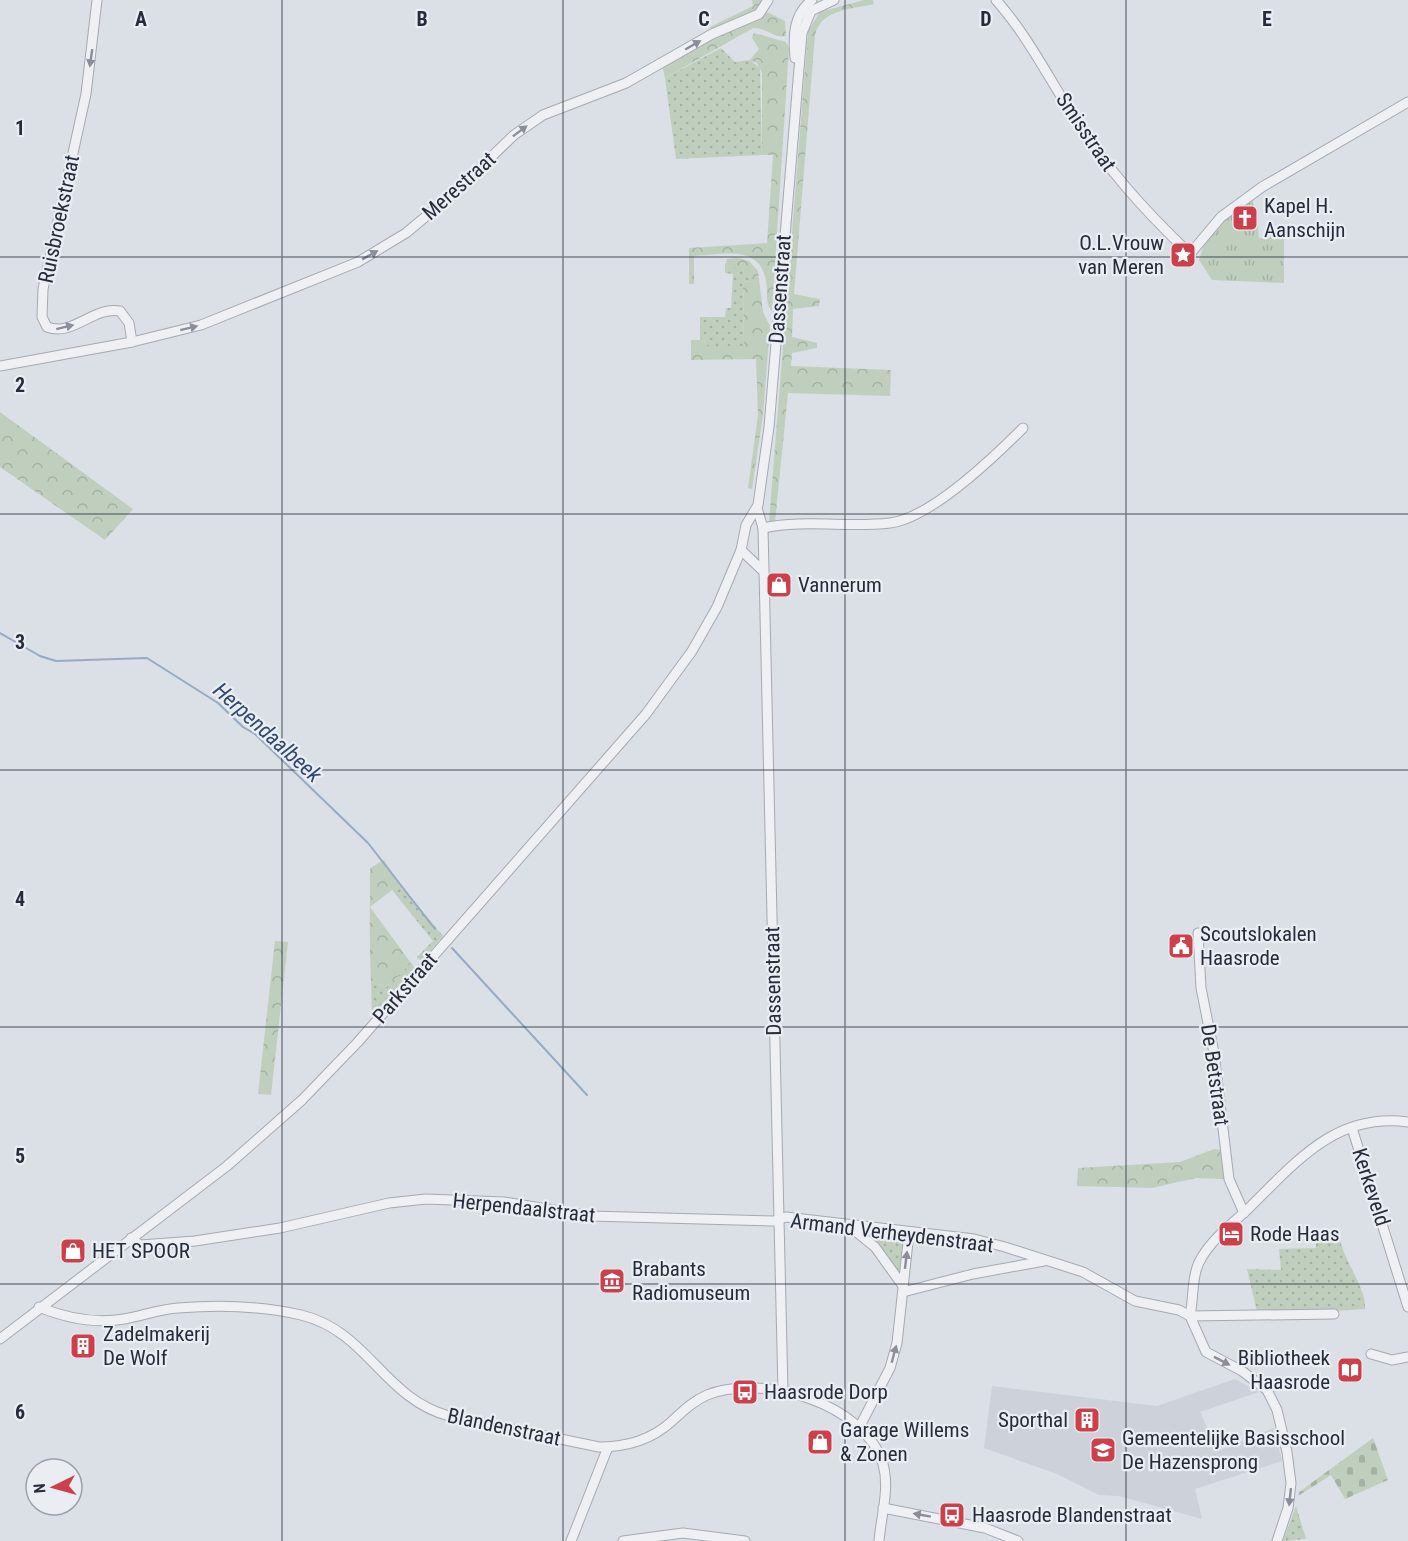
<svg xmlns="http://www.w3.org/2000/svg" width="1408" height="1541" font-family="'Roboto Condensed',sans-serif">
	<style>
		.built { fill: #cdd1da }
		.grass { fill: url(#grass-dots) }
		.forest { fill: url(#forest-crowns) }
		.cemetery { fill: url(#cemetery-stones) }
		.park { fill: url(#park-tufts) }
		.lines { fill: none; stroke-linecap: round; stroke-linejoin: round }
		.stream { stroke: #96aac6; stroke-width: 2 }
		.minor-casing { stroke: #a5a9b3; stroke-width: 11 }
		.minor { stroke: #eef0f4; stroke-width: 9 }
		.oneway { fill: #8a8e98 }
		.grid { fill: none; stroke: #262c3b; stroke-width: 1.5; stroke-opacity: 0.55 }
		.labels { text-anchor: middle; stroke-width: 4.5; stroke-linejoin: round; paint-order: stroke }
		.street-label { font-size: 21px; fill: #262c3b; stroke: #eaeef3 }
		.poi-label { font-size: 21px; fill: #262c3b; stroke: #eaeef3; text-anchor: start }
		.water-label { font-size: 22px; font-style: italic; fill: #31476e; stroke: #eaeef3 }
		.grid-label { font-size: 20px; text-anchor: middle; font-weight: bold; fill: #262c3b; stroke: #eaeef3; stroke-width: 4.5; stroke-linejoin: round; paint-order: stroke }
	</style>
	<defs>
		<pattern id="grass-dots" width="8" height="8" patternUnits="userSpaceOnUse" patternTransform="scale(1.5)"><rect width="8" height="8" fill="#c0cfbd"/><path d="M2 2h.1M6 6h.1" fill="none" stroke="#a5b2a3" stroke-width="1.8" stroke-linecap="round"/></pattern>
		<pattern id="forest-crowns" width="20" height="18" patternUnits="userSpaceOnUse" patternTransform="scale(1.5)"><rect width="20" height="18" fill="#c0cfbd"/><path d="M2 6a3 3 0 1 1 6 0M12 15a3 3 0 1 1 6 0" fill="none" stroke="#a5b2a3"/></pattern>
		<pattern id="cemetery-stones" width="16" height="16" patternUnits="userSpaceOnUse" patternTransform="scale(1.5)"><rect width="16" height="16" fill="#c0cfbd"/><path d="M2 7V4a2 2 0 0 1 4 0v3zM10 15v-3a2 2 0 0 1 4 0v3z" fill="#a5b2a3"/></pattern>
		<pattern id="park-tufts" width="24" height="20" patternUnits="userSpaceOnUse" patternTransform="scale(1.5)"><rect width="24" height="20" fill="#c0cfbd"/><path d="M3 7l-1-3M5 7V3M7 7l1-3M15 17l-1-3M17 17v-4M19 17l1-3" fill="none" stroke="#a5b2a3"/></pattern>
	</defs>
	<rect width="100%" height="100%" fill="#dbdfe6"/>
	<polygon class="built" points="1235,1379 1259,1392 1200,1412 1218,1451 1274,1428 1282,1461 1195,1489 1202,1519 1119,1496 1099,1495 1057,1474 984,1448 992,1386 1157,1406"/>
	<g class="grass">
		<polygon points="721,48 735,62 750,60 760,68 762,155 676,159 665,78"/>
		<path d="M725 265C736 267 748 268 751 281L743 282 744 346H710L700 340V317H725L726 308H731L733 274 725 273Z"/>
		<polygon points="400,884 443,936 421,961 417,957 433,941 392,890"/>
		<polygon points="411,963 415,968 372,1015 371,982 387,987"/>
		<polygon points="865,1233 901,1240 904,1245 900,1272"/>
		<path d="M1339 1235C1342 1259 1367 1288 1365 1309L1258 1316 1247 1269 1281 1270 1279 1249 1316 1248V1239Z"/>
		<polygon points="1296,1506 1306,1539 1283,1541"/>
	</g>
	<g class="forest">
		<polygon points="752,0 765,0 761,8 712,32 710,27 753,6"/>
		<path d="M864 0H873L874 4C852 9 821 9 815 35L794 294 820 299 819 306 793 309 792 337 817 343V348L792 353 791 366 891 370 890 396 788 393 775 522H769L808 31 820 12Z"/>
		<path d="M767 12 785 21 786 36C774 39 766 27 753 28L665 78 662 65 714 36Z"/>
		<path d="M754 33 786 42 789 48 772 311C766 305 767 297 767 289 764 243 727 254 694 256V284H689V248L767 243 773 155H762V73L757 63 750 60 759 49 752 38Z"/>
		<polygon points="738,258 749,261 758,271 763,312 770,326 763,415 752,489 748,488 758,415 756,359 691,360 691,340 700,340 711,346 744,346 743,282 750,281 750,278 743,270 725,265 727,259"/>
		<polygon points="0,412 133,509 105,540 0,467"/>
		<path d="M384 860 400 884 370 907 411 963 387 987 371 982C369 944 370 906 370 868Z"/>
		<polygon points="275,941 288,942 271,1095 258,1094"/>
		<polygon points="1214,1149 1220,1150 1224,1179 1196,1178 1152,1188 1077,1186 1078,1168 1180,1162"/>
	</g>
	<polygon class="cemetery" points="1373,1438 1388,1480 1345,1499 1331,1475 1298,1496 1299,1492"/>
	<path class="park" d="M1251 197 1257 216 1259 238 1284 236V283L1212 280 1199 260C1208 228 1225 216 1251 197Z"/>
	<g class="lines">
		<g class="stream">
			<polyline points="0,633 40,656 56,661 147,658 218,703 243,727 255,734 368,843 435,929"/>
			<polyline points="452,948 587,1095"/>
		</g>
		<g class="minor-casing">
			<g id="minor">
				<path d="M97 0 86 94 43 289 42 317 47 327C73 337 93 306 120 311L129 323 132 342"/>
				<path d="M996 0C1027 35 1047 75 1072 114 1107 169 1143 209 1190 254L1221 217 1262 187 1408 102"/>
				<path d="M795 58C793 36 793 15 812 0"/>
				<polyline points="0,366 132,342 201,325 358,262 406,233 455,192 514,135 543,115 626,83 712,34 759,14 768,0"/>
				<polyline points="757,508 763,528 783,1392"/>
				<path d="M763 528C805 519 848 528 890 523 931 518 994 457 1023 428"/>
				<polyline points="741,550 762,570"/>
				<polyline points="1198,933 1201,988 1214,1053 1229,1179 1244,1213"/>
				<polyline points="1352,1128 1408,1307"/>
				<polyline points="849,1226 875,1247 903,1286"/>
				<polyline points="131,1238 140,1245 195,1241 280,1228 389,1203 426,1199 504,1202 591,1216 774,1221 786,1217 974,1239 1005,1247 1083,1272 1135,1301 1179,1310 1190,1316 1206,1352 1242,1371 1267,1390 1277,1410 1287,1452 1291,1483 1288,1508 1277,1541"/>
				<polyline points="903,1292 973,1274 1044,1261"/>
				<path d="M39 1307C66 1318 95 1324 124 1319 142 1316 160 1309 178 1308 217 1305 263 1306 301 1315 368 1331 383 1398 449 1416L599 1447C626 1447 651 1440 671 1422 682 1412 693 1401 707 1395 762 1373 865 1403 883 1464 890 1489 881 1516 879 1541"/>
				<path d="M1190 1316C1194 1297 1191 1274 1202 1257 1213 1238 1233 1223 1249 1208 1296 1162 1336 1112 1408 1122"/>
				<polyline points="1190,1316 1334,1314"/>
				<polyline points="0,1339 227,1166 302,1100 357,1043 646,714 692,651 717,607 741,550 746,525 758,505 769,427 802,33 811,11 834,0"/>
				<polyline points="1371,1354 1392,1360 1408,1357"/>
				<polyline points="860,1426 890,1368 897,1343 909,1233"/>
				<polyline points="883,1508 985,1528 1018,1541"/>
				<polyline points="571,1541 608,1447"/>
				<polyline points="623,1541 683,1533 745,1541"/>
			</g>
		</g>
		<use href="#minor" class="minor"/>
	</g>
	<defs><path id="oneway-solid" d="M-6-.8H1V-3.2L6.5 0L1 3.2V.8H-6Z" transform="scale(1.5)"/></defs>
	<g class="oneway">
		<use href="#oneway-solid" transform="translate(693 45) rotate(-30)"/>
		<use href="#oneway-solid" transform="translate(91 58) rotate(98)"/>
		<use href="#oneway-solid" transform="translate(520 131) rotate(-37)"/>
		<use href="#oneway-solid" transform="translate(370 255) rotate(-29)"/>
		<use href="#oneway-solid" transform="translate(65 327) rotate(-14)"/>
		<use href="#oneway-solid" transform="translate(189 328) rotate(-14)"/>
		<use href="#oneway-solid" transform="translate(906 1260) rotate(-83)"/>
		<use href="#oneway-solid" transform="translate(894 1354) rotate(-75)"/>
		<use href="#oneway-solid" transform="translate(1222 1361) rotate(27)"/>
		<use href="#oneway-solid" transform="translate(1290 1497) rotate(96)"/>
		<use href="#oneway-solid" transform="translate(922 1515) rotate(-170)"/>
	</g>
	<path class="grid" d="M282 0V1541M563 0V1541M845 0V1541M1126 0V1541M0 257H1408M0 514H1408M0 770H1408M0 1027H1408M0 1284H1408"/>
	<defs>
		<g id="church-square" transform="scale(1.35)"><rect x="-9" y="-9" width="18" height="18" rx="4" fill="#cb404a" stroke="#eaeef3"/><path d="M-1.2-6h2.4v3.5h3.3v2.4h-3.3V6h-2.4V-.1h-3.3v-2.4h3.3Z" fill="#fff"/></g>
		<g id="sight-square" transform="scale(1.35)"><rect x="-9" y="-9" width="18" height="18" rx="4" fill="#cb404a" stroke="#eaeef3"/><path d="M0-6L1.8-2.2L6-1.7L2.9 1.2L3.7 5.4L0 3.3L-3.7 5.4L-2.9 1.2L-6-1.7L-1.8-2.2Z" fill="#fff"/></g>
		<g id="shop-square" transform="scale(1.35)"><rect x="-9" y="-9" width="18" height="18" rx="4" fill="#cb404a" stroke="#eaeef3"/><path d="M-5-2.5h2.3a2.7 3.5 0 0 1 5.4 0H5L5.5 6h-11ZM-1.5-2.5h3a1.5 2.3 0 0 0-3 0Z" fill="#fff"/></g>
		<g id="civic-square" transform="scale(1.35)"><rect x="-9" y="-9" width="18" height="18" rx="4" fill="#cb404a" stroke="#eaeef3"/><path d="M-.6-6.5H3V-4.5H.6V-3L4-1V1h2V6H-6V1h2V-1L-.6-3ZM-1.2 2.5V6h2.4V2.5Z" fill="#fff"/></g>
		<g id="hotel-square" transform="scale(1.35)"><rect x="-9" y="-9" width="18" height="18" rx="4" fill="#cb404a" stroke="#eaeef3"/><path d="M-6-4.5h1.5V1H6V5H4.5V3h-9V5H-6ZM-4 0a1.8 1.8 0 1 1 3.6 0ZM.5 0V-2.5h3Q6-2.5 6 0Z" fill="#fff"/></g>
		<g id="museum-square" transform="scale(1.35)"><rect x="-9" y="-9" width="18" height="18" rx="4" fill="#cb404a" stroke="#eaeef3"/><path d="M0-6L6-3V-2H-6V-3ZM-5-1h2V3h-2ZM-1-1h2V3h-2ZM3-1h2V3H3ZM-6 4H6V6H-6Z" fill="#fff"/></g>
		<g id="building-square" transform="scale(1.35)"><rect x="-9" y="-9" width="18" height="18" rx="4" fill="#cb404a" stroke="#eaeef3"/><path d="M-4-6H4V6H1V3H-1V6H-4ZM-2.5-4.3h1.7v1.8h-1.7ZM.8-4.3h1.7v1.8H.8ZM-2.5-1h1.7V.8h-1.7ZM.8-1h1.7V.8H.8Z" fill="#fff"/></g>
		<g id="library-square" transform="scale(1.35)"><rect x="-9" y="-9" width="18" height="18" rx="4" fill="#cb404a" stroke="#eaeef3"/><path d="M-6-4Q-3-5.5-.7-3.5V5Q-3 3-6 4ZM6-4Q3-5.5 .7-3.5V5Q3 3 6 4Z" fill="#fff"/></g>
		<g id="bus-square" transform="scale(1.35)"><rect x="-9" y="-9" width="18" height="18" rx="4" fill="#cb404a" stroke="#eaeef3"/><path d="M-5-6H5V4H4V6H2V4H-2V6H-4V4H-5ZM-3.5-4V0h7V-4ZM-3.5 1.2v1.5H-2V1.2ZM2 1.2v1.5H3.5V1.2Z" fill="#fff"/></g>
		<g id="school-square" transform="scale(1.35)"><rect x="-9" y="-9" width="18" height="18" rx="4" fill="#cb404a" stroke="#eaeef3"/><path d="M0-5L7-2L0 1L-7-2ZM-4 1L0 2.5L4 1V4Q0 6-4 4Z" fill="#fff"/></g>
	</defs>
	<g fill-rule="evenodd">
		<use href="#church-square" x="1245" y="218"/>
		<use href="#sight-square" x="1183" y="255"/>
		<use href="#shop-square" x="779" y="585"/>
		<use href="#civic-square" x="1181" y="946"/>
		<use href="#hotel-square" x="1231" y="1234"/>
		<use href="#shop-square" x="73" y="1251"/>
		<use href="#museum-square" x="612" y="1281"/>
		<use href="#building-square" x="83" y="1346"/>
		<use href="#library-square" x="1350" y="1370"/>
		<use href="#bus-square" x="745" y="1392"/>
		<use href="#building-square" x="1087" y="1420"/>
		<use href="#shop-square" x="820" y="1442"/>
		<use href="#school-square" x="1103" y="1450"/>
		<use href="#bus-square" x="952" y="1515"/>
	</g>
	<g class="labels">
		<g class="street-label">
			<text transform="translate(1086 132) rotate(56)" y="7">Smisstraat</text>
			<text transform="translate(459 186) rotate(-42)" y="7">Merestraat</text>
			<text transform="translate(59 219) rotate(-78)" y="7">Ruisbroekstraat</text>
			<text transform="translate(780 289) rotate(-86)" y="7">Dassenstraat</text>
			<text transform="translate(773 981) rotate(-91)" y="7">Dassenstraat</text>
			<text transform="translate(405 988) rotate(-49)" y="7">Parkstraat</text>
			<text transform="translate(1215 1075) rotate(82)" y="7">De Betstraat</text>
			<text transform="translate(1371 1187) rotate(72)" y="7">Kerkeveld</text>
			<text transform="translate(524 1208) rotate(6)" y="7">Herpendaalstraat</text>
			<text transform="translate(892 1233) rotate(7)" y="7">Armand Verheydenstraat</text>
			<text transform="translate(504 1427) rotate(12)" y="7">Blandenstraat</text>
		</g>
		<g class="poi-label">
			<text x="1264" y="213">Kapel H.<tspan x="1264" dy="24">Aanschijn</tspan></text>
			<text x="1164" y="250" text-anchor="end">O.L.Vrouw<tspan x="1164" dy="24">van Meren</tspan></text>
			<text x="798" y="592">Vannerum</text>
			<text x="1200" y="941">Scoutslokalen<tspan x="1200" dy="24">Haasrode</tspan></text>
			<text x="1250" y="1241">Rode Haas</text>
			<text x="92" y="1258">HET SPOOR</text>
			<text x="632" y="1276">Brabants<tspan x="632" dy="24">Radiomuseum</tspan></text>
			<text x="103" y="1341">Zadelmakerij<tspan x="103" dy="24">De Wolf</tspan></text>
			<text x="1330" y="1365" text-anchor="end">Bibliotheek<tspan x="1330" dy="24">Haasrode</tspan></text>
			<text x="764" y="1399">Haasrode Dorp</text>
			<text x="1068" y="1427" text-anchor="end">Sporthal</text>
			<text x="840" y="1437">Garage Willems<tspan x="840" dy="24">&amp; Zonen</tspan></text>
			<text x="1122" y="1445">Gemeentelijke Basisschool<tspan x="1122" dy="24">De Hazensprong</tspan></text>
			<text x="972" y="1522">Haasrode Blandenstraat</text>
		</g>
		<g class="water-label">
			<text transform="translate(268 732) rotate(42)" y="8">Herpendaalbeek</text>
		</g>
	</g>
	<g class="grid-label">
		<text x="141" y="26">A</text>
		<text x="422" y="26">B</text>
		<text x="704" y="26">C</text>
		<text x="986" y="26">D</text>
		<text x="1267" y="26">E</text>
		<text x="20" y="135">1</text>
		<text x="20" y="392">2</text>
		<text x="20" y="649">3</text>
		<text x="20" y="906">4</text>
		<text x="20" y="1163">5</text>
		<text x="20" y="1419">6</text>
	</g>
	<g transform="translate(54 1487) rotate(265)"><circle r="28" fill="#eaeef3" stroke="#9ca0a9" stroke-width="1.5"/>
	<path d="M0-4.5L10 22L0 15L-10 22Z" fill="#cb404a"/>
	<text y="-9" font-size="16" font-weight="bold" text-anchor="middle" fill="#262c3b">N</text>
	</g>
</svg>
